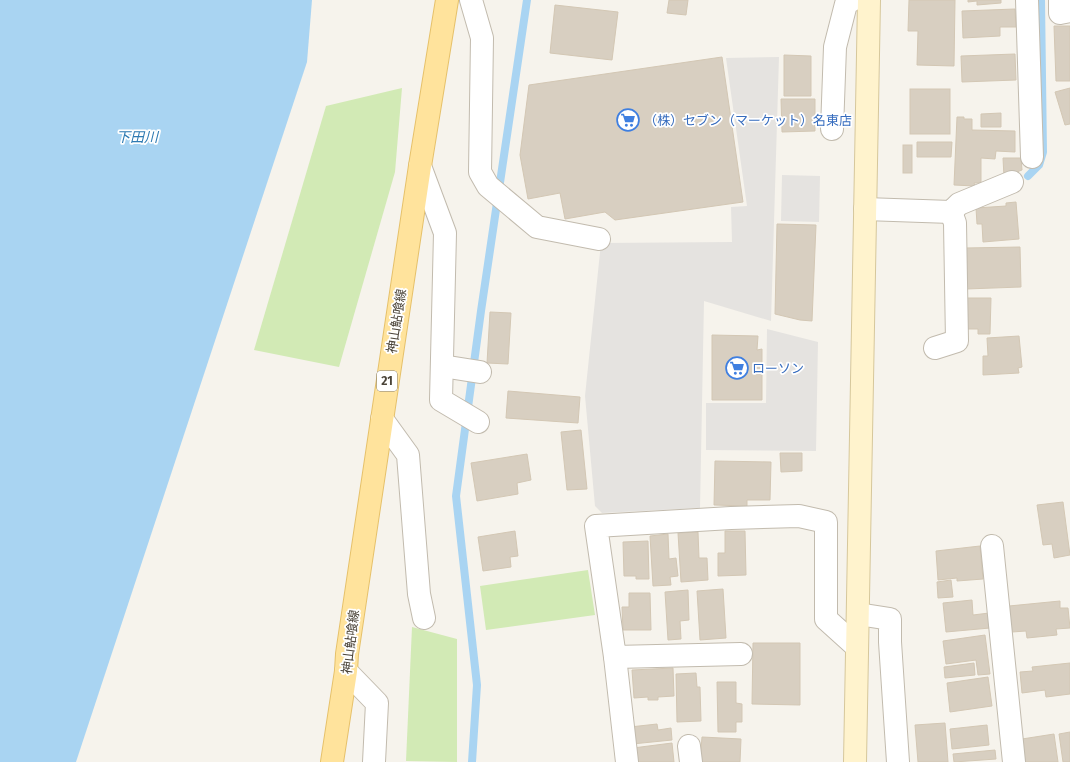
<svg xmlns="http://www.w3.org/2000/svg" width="1070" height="762" font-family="'Fira Sans','Noto Sans JP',sans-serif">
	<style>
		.green { fill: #d2eab5 }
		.parking { fill: #e5e3e0 }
		.water { fill: #a9d4f2 }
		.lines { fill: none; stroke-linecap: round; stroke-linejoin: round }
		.stream { stroke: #a9d4f2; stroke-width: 8 }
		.building { fill: #d8cfc1; stroke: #d3c7b4 }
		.street-casing { stroke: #c2bbae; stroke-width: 24 }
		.secondary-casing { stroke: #d6c79b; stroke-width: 24 }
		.primary-casing { stroke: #e6c16a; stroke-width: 24 }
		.street { stroke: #fff; stroke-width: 22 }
		.secondary { stroke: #fff3cd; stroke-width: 22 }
		.primary { stroke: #ffe39c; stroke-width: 22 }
		.labels { text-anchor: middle; stroke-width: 3.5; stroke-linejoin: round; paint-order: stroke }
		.shield { fill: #fff; stroke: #817c74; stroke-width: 1 }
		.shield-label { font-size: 12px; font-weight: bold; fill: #4b4439 }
		.shop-label { font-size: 13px; fill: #366cbe; stroke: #fff; text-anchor: start }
		.street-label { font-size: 13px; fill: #4b4439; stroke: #fff }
		.water-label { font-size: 14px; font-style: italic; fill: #2e7ab2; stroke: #fff }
	</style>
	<rect width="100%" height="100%" fill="#f6f3ec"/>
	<g class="green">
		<polygon points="402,88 395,172 339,367 254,350 326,106"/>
		<polygon points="588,570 595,615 486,630 480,586"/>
		<polygon points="412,627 457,639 457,762 406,761"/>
	</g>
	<g class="parking">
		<polygon points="779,57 771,321 704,301 700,508 602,513 595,506 585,396 601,243 732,242 731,207 747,206 726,58"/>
		<polygon points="782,175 820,176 819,222 781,221"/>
		<polygon points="767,329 818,342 816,451 706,450 706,403 766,403"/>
	</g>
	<polygon class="water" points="0,0 312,0 307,62 76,762 0,762"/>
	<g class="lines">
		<g class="stream">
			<polyline points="1028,176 1039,165 1043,152 1041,0"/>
			<polyline points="472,762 477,685 456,496 481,311 527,0"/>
		</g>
	</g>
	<g class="building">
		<polygon points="669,0 688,0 686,15 667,13"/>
		<polygon points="909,0 955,0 954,66 917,65 918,31 908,31"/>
		<polygon points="968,0 1001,0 1001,3 977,5 977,1 968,2"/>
		<polygon points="555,5 618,12 612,60 550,53"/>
		<polygon points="1015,9 1016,27 1000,27 1000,36 963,38 962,11"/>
		<polygon points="1054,26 1070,26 1070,81 1056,81"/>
		<polygon points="1015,54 1016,80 962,82 961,56"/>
		<polygon points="784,55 811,56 811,96 784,96"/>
		<polygon points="722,57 743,202 615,220 605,212 565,219 560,193 528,199 520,155 529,85"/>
		<polygon points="1070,88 1070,124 1065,125 1055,92"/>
		<rect x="910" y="89" width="40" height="45"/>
		<polygon points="781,99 815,99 815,131 782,132"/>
		<polygon points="1001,113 1001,127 981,127 981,114"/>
		<polygon points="957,117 964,117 964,119 972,119 972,130 1015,131 1015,152 996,151 995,159 981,158 981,183 974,183 975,186 954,185"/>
		<polygon points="917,142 952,142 951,157 917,157"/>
		<rect x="903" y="145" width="9" height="28"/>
		<polygon points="1003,158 1021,158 1022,170 1004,177"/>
		<polygon points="1016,202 1019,239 983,242 982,224 977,224 976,208 1006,206 1006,203"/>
		<polygon points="777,224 816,225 812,321 800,320 775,314"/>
		<polygon points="1020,247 1021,287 966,289 965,248"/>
		<polygon points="966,298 991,298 990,334 978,334 978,329 966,329"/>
		<polygon points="490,312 511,313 508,364 487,363"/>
		<polygon points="712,335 758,336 757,350 762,349 762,400 712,400"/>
		<polygon points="1019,336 1022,367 1018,368 1019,373 983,375 983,356 988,356 987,338"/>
		<polygon points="508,391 580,397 578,423 506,418"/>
		<polygon points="581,430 587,489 567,490 561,432"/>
		<polygon points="780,453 802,453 802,471 781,472"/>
		<polygon points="527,454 531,480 517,483 518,494 477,501 471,463"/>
		<polygon points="715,461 771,462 770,500 747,500 747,506 714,505"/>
		<polygon points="1063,502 1070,555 1054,558 1052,544 1043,545 1037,505"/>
		<polygon points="515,531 518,556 510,557 511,567 483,571 478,537"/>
		<polygon points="725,531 745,531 746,575 718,576 718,553 725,553"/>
		<polygon points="698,532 699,558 707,558 708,580 681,582 678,533"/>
		<polygon points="668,534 669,559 676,558 678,576 670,577 671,585 653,586 650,536"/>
		<polygon points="648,541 649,579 636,579 636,576 624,576 623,542"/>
		<polygon points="980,546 983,579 957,581 957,578 938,580 936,551"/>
		<polygon points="951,580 953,597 938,598 937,582"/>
		<polygon points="723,589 726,638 700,640 697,591"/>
		<polygon points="688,590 689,620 680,621 681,639 668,640 665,592"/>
		<polygon points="629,593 650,593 651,630 623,630 622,607 629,607"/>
		<polygon points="972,600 973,615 989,613 990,628 946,632 943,603"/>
		<polygon points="1060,601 1060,608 1068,608 1070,628 1056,629 1057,635 1027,638 1026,631 1012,632 1009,606"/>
		<polygon points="985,635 990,674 978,675 976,660 946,664 943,641"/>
		<polygon points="753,643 800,643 800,705 752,704"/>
		<polygon points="974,663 975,675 945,678 944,667"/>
		<polygon points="1070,663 1070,694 1046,697 1045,690 1022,693 1020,672 1033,671 1032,667"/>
		<polygon points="673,668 674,696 658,697 658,700 648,700 648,697 634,698 632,670"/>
		<polygon points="696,673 697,687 700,687 701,721 677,722 676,674"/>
		<polygon points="988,677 992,706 950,712 947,683"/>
		<polygon points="717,682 736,682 736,703 742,704 742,722 736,722 736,732 718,732"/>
		<polygon points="945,723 948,762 918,762 915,725"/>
		<polygon points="657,724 658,730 671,728 672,740 632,744 630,727"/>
		<polygon points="987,725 989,745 952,749 950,729"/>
		<polygon points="1070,732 1070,762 1063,762 1059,734"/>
		<polygon points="1054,734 1058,762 1025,762 1022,739"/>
		<polygon points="702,737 741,739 740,762 700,762"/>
		<polygon points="672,743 674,762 635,762 633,748"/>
		<polygon points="995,750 996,759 954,762 953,754"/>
	</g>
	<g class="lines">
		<g class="street-casing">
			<g id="street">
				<polyline points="471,0 482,38 480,172 488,186 537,227 599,239"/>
				<polyline points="1027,0 1032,157"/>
				<polyline points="1060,0 1060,13 1070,11"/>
				<polyline points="832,129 835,47 846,4 852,0"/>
				<polyline points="420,166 445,233 441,400 478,422"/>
				<polyline points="865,209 951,212 959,204 1012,182"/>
				<polyline points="935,348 957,341 955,223 951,212"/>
				<polyline points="442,366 480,372"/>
				<polyline points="382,419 408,455 419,594 424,618"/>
				<polyline points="992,546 1014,762"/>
				<polyline points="858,614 890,619 890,642 898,762"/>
				<polyline points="741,654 615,657 596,526 731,518 799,516 826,522 826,619 857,647"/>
				<polyline points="615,657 627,762"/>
				<polyline points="346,671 377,703 374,762"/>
				<polyline points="689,746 691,762"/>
			</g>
		</g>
		<g class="secondary-casing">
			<polyline id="secondary" points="855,762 869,0"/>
		</g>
		<g class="primary-casing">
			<polyline id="primary" points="332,762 346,671 347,654 420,166 447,0"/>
		</g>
		<use href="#street" class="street"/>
		<use href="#secondary" class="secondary"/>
		<use href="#primary" class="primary"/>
	</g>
	<defs>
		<g id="supermarket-ring" transform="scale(1.15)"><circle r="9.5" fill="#fff" stroke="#3f7fe0" stroke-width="1.5"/><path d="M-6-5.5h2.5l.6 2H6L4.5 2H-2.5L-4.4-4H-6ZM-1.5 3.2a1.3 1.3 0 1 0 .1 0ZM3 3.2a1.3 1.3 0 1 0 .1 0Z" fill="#3f7fe0"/></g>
	</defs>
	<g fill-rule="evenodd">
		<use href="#supermarket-ring" x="628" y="120"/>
		<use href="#supermarket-ring" x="737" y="368"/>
	</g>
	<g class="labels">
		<rect class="shield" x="377" y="371" width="20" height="20" rx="3"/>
		<g class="shield-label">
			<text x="387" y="385">21</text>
		</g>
		<g class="shop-label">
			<text x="644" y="125">（株）セブン（マーケット）名東店</text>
			<text x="752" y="373">ローソン</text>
		</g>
		<g class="street-label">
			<text transform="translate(396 321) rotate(-81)" y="5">神山鮎喰線</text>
			<text transform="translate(350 642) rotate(-83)" y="5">神山鮎喰線</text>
		</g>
		<g class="water-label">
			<text x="137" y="142">下田川</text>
		</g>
	</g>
</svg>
